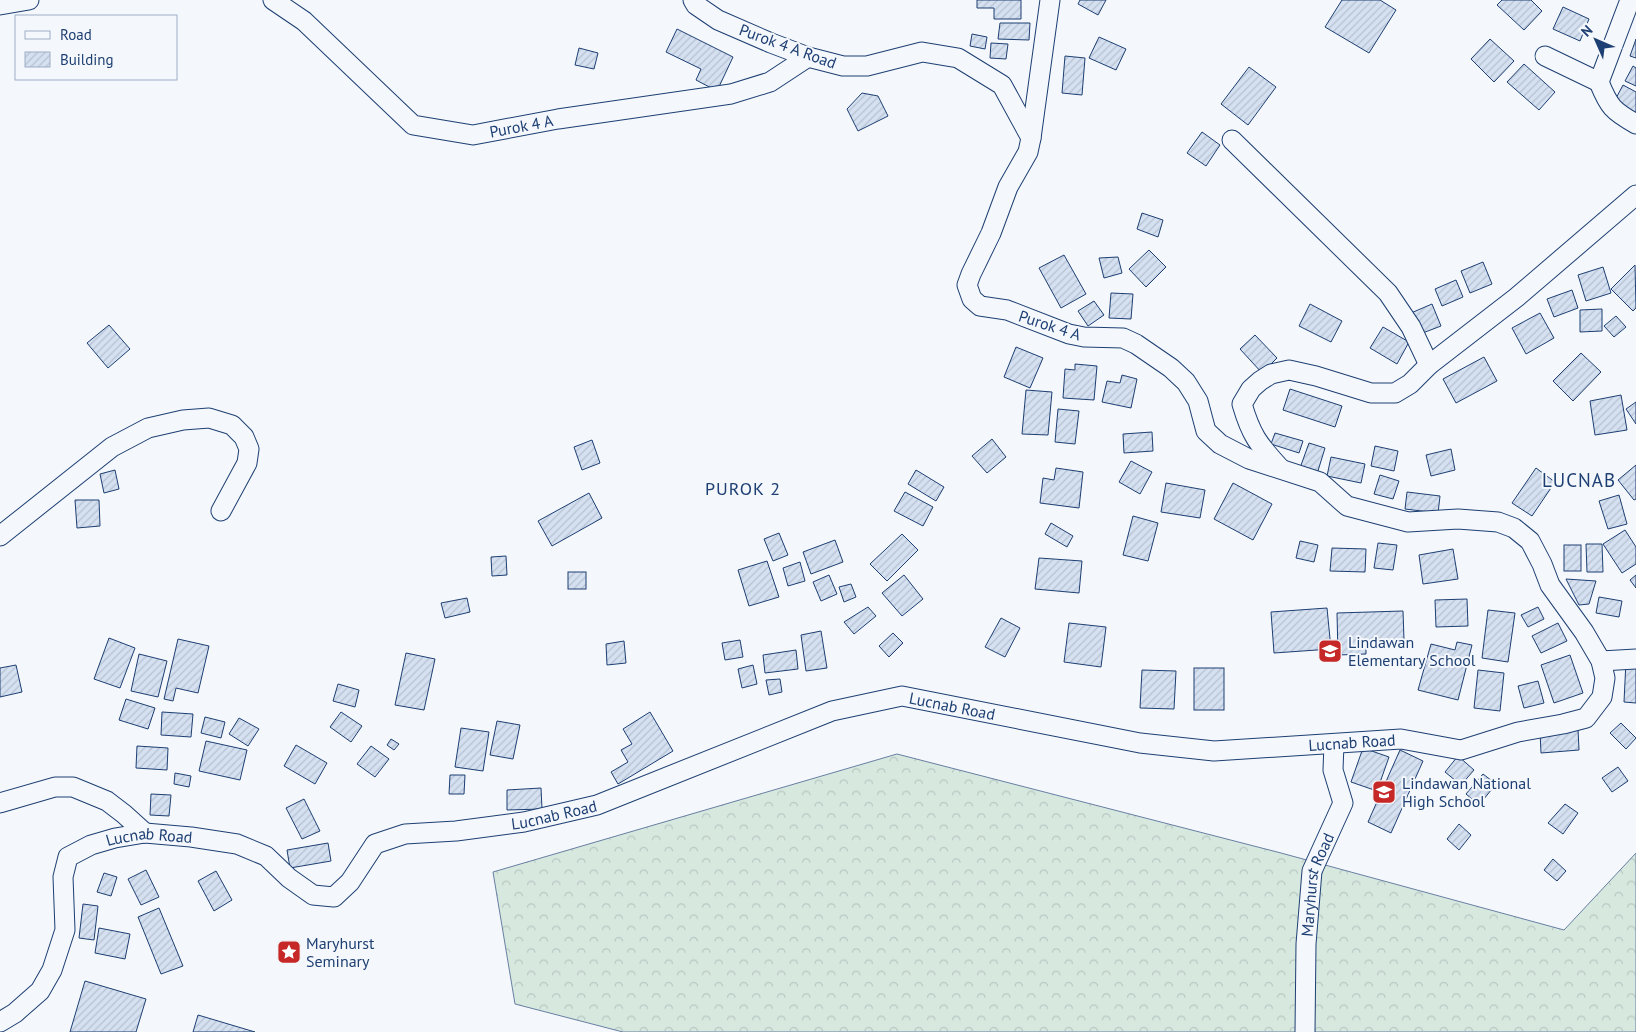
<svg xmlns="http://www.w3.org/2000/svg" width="1636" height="1032" font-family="'PT Sans',sans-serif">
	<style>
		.forest { fill: url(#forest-crowns); stroke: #687fa3 }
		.building { fill: url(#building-hatch); stroke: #1d3f73 }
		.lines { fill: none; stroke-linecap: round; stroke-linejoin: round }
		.street-casing { stroke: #1d3f73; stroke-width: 21 }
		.street { stroke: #f4f7fb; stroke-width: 19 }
		.labels { text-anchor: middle; stroke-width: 4; stroke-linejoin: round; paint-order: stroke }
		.street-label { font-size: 16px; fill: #1d3f73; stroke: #f4f7fb }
		.poi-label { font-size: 16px; fill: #1d3f73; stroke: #f4f7fb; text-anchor: start }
		.neighbourhood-label { font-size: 18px; letter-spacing: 1px; fill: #1d3f73; stroke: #f4f7fb }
		.quarter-label { font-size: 19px; letter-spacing: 1px; fill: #1d3f73; stroke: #f4f7fb }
	</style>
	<defs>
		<pattern id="forest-crowns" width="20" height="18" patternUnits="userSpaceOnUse" patternTransform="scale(1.25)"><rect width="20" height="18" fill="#d7e8df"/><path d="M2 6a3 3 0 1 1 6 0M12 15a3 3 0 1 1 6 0" fill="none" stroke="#b8c8c3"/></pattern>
		<pattern id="building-hatch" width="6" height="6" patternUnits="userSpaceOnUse" patternTransform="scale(1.25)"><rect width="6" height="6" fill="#d5e0f0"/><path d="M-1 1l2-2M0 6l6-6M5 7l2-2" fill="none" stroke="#b6c1d1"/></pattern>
	</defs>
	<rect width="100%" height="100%" fill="#f4f7fb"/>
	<polygon class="forest" points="897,754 1281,853 1564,930 1636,853 1636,1032 623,1032 515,1004 493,872"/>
	<g class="building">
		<polygon points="977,0 1021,0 1021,19 994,19 994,8 977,8"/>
		<polygon points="1080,0 1106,0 1098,15 1078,4"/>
		<polygon points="1342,0 1380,0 1396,10 1369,53 1325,27"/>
		<polygon points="1502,0 1531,0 1542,11 1524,30 1497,5"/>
		<polygon points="1563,7 1589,19 1580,41 1553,29"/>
		<polygon points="1000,23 1030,23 1029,40 998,39"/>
		<polygon points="677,29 733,57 717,91 696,80 701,69 666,52"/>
		<polygon points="972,34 987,37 985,49 970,46"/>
		<polygon points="1099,37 1126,49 1116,70 1089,58"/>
		<polygon points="1490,39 1514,61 1494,82 1471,59"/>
		<polygon points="1636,39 1636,58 1630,56"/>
		<polygon points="991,43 1008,44 1006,59 990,58"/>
		<polygon points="579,48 598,53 594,69 575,65"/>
		<polygon points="1065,56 1085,58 1082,95 1062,93"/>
		<polygon points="1524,64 1555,92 1539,110 1507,82"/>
		<polygon points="1633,66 1636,68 1636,86 1625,81"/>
		<polygon points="1249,67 1276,87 1248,125 1221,104"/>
		<polygon points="1623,85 1636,92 1636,114 1614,102"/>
		<polygon points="862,93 878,96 888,116 858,131 847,109"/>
		<polygon points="1202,132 1220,145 1206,166 1187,153"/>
		<polygon points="1142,213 1163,220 1158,237 1137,229"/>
		<polygon points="1149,250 1166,267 1146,287 1129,269"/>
		<polygon points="1064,255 1086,294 1061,308 1039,268"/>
		<polygon points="1118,257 1122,273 1104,278 1099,258"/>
		<polygon points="1483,262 1492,284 1470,293 1461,271"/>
		<polygon points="1635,265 1636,308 1633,311 1611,289"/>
		<polygon points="1603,267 1611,293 1586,301 1578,275"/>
		<polygon points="1456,280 1463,297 1442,306 1435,289"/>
		<polygon points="1572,290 1578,308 1554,317 1547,299"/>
		<polygon points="1111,293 1133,294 1131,319 1109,318"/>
		<polygon points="1094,301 1104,315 1088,326 1078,311"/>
		<polygon points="1310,304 1342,321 1331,342 1299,326"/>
		<polygon points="1432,304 1441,326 1420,334 1411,313"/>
		<polygon points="1602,309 1602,331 1580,332 1580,310"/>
		<polygon points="1540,313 1554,338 1526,354 1512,328"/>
		<polygon points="1616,316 1626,327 1614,337 1604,326"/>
		<polygon points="109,325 130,349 108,368 87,343"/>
		<polygon points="1383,327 1409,342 1397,364 1370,348"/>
		<polygon points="1255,335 1277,358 1262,373 1240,349"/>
		<polygon points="1016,347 1043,358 1030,388 1004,377"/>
		<polygon points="1581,353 1601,372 1573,401 1553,381"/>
		<polygon points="1484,357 1497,381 1456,403 1443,379"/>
		<polygon points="1075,364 1097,366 1094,400 1063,398 1065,369 1075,370"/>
		<polygon points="1122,375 1137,379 1131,408 1102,402 1107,381 1120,383"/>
		<polygon points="1290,389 1342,406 1335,427 1283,410"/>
		<polygon points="1026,390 1052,392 1048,435 1022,434"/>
		<polygon points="1621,395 1627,430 1595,435 1590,401"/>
		<polygon points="1636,402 1636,424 1626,409"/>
		<polygon points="1058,409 1079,411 1075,444 1055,442"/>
		<polygon points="1152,432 1153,451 1124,453 1123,434"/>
		<polygon points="1275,433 1303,441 1299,453 1271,444"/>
		<polygon points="992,439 1006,457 987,473 972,456"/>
		<polygon points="592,440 600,463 582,470 574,447"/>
		<polygon points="1309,443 1325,448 1317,474 1300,468"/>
		<polygon points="1375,446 1398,451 1394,471 1371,466"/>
		<polygon points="1451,449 1455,470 1431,476 1426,455"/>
		<polygon points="1331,457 1365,464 1361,483 1327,476"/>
		<polygon points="1131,461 1152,472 1140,494 1119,482"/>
		<polygon points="1636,465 1636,499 1634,500 1618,480"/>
		<polygon points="1056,468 1083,472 1079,508 1040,503 1043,478 1054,480"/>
		<polygon points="1536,468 1555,482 1532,516 1512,503"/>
		<polygon points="115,470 119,489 104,493 100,474"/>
		<polygon points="916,470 944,487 936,501 908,484"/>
		<polygon points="1380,475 1399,481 1393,499 1374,494"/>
		<polygon points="1166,483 1205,490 1200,518 1161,512"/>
		<polygon points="1233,483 1272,504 1253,540 1214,519"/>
		<polygon points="905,492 933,507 923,526 894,511"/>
		<polygon points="1407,492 1440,496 1438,513 1405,509"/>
		<polygon points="589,493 602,518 552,546 538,521"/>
		<polygon points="1619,495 1627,524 1608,529 1599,501"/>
		<polygon points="75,500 99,500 100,526 77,528"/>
		<polygon points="1133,516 1158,523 1148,561 1123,555"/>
		<polygon points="1051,523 1073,536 1067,547 1045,534"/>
		<polygon points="1625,530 1636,547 1636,564 1622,573 1603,544"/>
		<polygon points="779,533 788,555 773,561 764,539"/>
		<polygon points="902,534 918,550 887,581 870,564"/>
		<polygon points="835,540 843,562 811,574 803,552"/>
		<polygon points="1300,541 1318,545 1314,562 1296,558"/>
		<polygon points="1378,543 1397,545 1393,570 1374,568"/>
		<polygon points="1586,544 1602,544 1603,572 1587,572"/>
		<rect x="1564" y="545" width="17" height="26"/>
		<polygon points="1332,548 1366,549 1365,572 1330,571"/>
		<polygon points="1453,549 1458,579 1423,584 1419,555"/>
		<polygon points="506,556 507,575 492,576 491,557"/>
		<polygon points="1039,558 1082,561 1079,593 1035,589"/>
		<polygon points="767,561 779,597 749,606 738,570"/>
		<polygon points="800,562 805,581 788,586 783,568"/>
		<rect x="568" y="572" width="18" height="17"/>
		<polygon points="829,575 837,594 821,601 813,582"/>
		<polygon points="904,575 923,599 902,616 882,593"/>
		<polygon points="1636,575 1636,588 1630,580"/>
		<polygon points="1566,579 1596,581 1589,604 1579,605"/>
		<polygon points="851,584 856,597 844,602 839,587"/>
		<polygon points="1599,597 1622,601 1619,617 1596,613"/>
		<polygon points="467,598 470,612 445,618 441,603"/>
		<polygon points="1467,599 1468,626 1436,627 1435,600"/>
		<polygon points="868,607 876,616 854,634 844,622"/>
		<polygon points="1538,607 1544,619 1528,627 1521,615"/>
		<polygon points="1327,608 1331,649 1274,653 1271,612"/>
		<polygon points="1488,610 1515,613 1508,662 1482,658"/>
		<polygon points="1403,611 1404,640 1366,641 1366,654 1338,655 1337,613"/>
		<polygon points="1001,618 1020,628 1005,657 985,647"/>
		<polygon points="1069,623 1106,627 1101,667 1064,662"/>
		<polygon points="1558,623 1567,641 1541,653 1532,636"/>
		<polygon points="821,631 827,668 806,671 801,635"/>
		<polygon points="893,633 903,643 889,657 879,646"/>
		<polygon points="109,638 135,648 120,688 94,679"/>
		<polygon points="178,639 209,646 198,693 176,688 173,701 164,699"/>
		<polygon points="740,640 743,657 725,660 722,643"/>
		<polygon points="624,641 626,663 607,665 606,644"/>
		<polygon points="1457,642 1472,645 1458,700 1418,690 1431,644 1455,650"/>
		<polygon points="796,650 798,669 765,673 763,655"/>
		<polygon points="406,653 435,659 424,710 395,705"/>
		<polygon points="139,654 167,661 158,697 131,691"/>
		<polygon points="1570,655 1583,693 1554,703 1541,665"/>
		<polygon points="1626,661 1636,661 1636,703 1624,702"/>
		<polygon points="16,665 22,692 0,697 0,668"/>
		<polygon points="753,665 757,684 742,688 738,669"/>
		<rect x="1194" y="668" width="30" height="42"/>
		<polygon points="1142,670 1176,671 1174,709 1140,708"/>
		<polygon points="1478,670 1504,673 1500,711 1474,708"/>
		<polygon points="780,679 782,692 769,695 766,680"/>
		<polygon points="1538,681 1544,703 1524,708 1518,686"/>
		<polygon points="338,684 359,690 355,707 333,701"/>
		<polygon points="126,699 155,708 148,729 119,720"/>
		<polygon points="162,712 193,714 191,737 161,735"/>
		<polygon points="341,712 362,726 351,742 330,727"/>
		<polygon points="650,712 673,751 618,784 611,772 628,762 621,750 632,744 623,729"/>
		<polygon points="205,717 225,722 221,738 201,733"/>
		<polygon points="239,718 259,729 248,746 229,734"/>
		<polygon points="497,721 520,725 513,759 490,755"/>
		<polygon points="1621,723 1636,738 1626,749 1610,733"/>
		<polygon points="461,728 489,732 483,771 455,767"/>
		<polygon points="1578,729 1579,750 1541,753 1540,732"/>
		<polygon points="391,739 399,744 394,750 387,745"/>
		<polygon points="206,741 247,750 240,780 199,771"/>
		<polygon points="296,745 327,763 315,784 284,766"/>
		<polygon points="137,746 168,748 167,770 136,768"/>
		<polygon points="371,746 389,759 375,777 357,764"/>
		<polygon points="1363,748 1389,757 1377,791 1351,782"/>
		<polygon points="1400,750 1423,761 1391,833 1368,822"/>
		<polygon points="1458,756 1474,770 1461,785 1445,772"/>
		<polygon points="1618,767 1628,781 1612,792 1602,778"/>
		<polygon points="175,773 191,776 189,787 174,784"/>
		<polygon points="1483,774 1496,784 1479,805 1466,794"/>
		<polygon points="450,775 465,775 464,794 449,794"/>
		<polygon points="541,788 542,809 507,810 507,790"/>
		<polygon points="151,794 171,795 169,816 150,815"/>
		<polygon points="304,799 320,831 302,839 286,808"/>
		<polygon points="1565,804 1578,813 1563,834 1548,823"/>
		<polygon points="1459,824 1471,835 1459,850 1447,839"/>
		<polygon points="328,843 331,861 290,868 287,850"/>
		<polygon points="1553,859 1566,871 1557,881 1544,870"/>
		<polygon points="146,870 159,897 141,905 128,879"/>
		<polygon points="216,871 232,900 214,911 198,881"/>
		<polygon points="104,873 117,877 111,896 97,892"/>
		<polygon points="83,904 98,906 94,940 79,938"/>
		<polygon points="159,908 183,966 161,974 138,917"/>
		<polygon points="99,928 130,934 125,959 95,953"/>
		<polygon points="85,981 146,999 136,1032 70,1032"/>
		<polygon points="198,1015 255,1032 193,1032"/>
	</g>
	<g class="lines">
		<g class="street-casing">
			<g id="street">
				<path id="s1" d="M273 0 304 21 413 125 473 135 558 119 731 94 770 82 808 57"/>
				<path d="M1630 0 1599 82C1609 107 1613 111 1636 124"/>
				<polyline points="0,5 29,0"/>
				<polyline points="1545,56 1599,82"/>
				<polyline points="1031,138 1050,0"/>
				<polyline points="1232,140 1388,293 1411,327 1429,365"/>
				<path d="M1280 468C1258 444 1251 435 1242 404L1251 389 1260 381 1271 374 1289 370 1316 376 1371 393H1395L1410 384 1429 365 1517 297 1636 195"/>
				<polyline points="0,536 112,447 148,428 183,420 209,418 232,425 244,437 249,449 247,463 221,511"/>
				<polyline points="1601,661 1636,659"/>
				<polyline points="0,803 55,787 73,787 107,801 124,814 145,833"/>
				<path id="s2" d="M0 1022 15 1013 40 991 52 970 65 930 63 877 68 857 91 845 115 838 145 833 191 837 237 844 266 856 289 878 313 895 334 897 350 882 375 844 405 834 456 831 524 822 597 805 832 711 902 696 1140 743 1214 751 1401 739 1461 750 1518 732 1563 724 1586 718 1602 697 1605 678 1601 661 1584 632 1550 585 1542 564 1530 541 1514 528 1498 522 1458 519 1408 522 1347 506 1320 482 1249 459 1220 444 1206 431 1198 401 1186 382 1171 368 1136 344 1123 338 1084 337 1069 334 1007 310 980 306 972 299 967 285 971 274 991 233 1008 187 1028 152 1031 138 1002 85 958 58 922 52 867 66H843L808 57 771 43 718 20 696 5 693 0"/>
				<path id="s3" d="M1305 1032 1306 944 1312 871 1343 803 1333 770 1334 744"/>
			</g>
		</g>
		<use href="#street" class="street"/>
	</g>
	<defs>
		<g id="school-square" transform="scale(1.25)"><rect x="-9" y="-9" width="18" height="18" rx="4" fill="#c62828" stroke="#f4f7fb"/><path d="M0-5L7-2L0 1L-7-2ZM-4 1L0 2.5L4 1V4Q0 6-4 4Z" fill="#fff"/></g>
		<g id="sight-square" transform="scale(1.25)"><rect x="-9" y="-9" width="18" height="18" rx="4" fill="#c62828" stroke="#f4f7fb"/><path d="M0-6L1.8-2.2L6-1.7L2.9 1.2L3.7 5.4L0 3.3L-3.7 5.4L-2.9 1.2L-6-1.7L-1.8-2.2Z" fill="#fff"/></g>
	</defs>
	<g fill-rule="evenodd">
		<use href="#school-square" x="1330" y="651"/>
		<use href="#school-square" x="1384" y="792"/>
		<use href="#sight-square" x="289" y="952"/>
	</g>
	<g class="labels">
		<g class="street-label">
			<text transform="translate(788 46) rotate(20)" y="6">Purok 4 A Road</text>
			<text dy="6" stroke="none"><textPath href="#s1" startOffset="298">Purok 4 A</textPath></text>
			<text transform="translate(1050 325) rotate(18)" y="6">Purok 4 A</text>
			<text dy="6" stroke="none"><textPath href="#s2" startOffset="1148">Lucnab Road</textPath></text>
			<text dy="6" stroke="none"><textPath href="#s2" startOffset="1552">Lucnab Road</textPath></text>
			<text dy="6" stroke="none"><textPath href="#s2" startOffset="728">Lucnab Road</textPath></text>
			<text dy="6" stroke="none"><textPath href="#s2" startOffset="276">Lucnab Road</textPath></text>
			<text dy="6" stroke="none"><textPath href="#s3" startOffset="149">Maryhurst Road</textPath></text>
		</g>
		<g class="poi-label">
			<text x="1348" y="648">Lindawan<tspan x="1348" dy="18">Elementary School</tspan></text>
			<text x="1402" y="789">Lindawan National<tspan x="1402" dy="18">High School</tspan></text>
			<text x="306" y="949">Maryhurst<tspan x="306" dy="18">Seminary</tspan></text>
		</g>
		<g class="neighbourhood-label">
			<text x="743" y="495">PUROK 2</text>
		</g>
		<g class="quarter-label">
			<text x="1579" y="487">LUCNAB</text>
		</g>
	</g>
	<rect x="15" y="15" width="162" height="65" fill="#f4f7fb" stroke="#9eadc5"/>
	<rect x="25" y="31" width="25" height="8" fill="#f4f7fb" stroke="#9eadc5"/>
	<text x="60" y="40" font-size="15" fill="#1d3f73">Road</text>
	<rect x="25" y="52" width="25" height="15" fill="url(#building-hatch)" stroke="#9eadc5"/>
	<text x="60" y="65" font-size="15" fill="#1d3f73">Building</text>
	<g transform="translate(1596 40) rotate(315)" stroke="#f4f7fb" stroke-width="4" paint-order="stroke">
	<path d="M0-4L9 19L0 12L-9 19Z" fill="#1d3f73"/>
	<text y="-8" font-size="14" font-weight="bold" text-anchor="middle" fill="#1d3f73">N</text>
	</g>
</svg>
